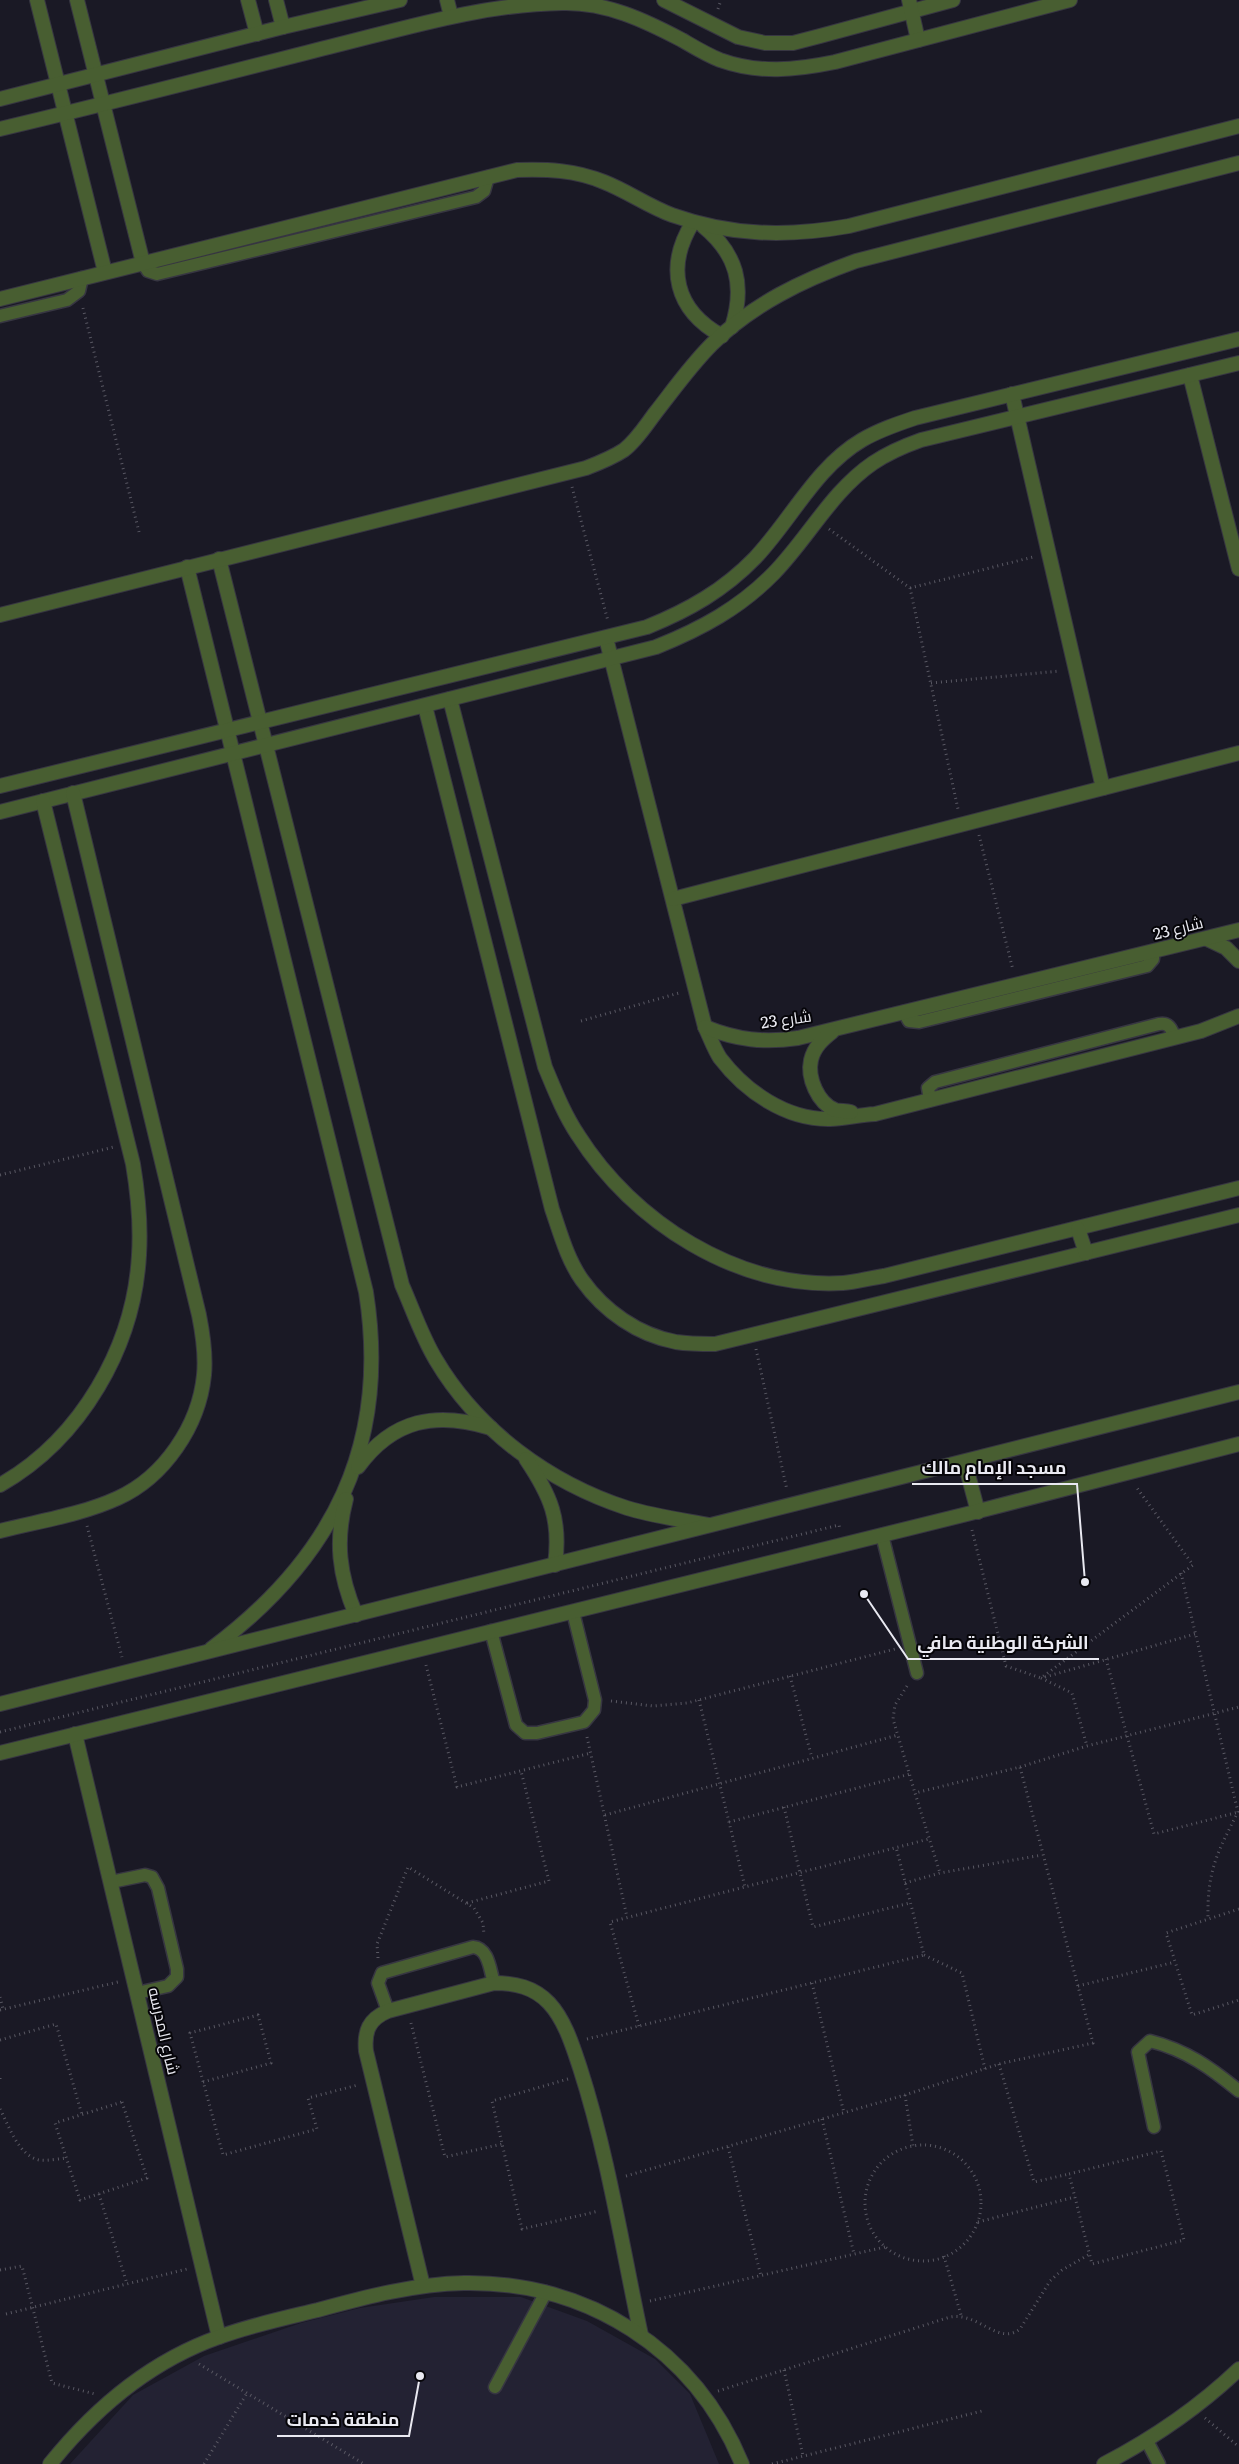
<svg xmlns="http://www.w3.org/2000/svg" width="1239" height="2464" font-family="Literata,Cairo,serif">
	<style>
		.built { fill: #232233 }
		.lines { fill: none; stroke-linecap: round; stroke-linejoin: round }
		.service-casing { stroke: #373642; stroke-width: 15 }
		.minor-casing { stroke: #373642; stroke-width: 16 }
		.path { stroke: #595863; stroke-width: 3; stroke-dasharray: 1 4; stroke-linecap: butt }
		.service { stroke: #485e31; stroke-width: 12 }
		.minor { stroke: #485e31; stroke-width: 14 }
		.labels { text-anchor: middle; stroke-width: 4; stroke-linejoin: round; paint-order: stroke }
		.street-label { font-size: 16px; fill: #e9e9f1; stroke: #060509 }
		.leader { fill: none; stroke: #e9e9f1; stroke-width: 2 }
		.callout-dot { fill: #e9e9f1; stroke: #060509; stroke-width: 2 }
		.callout-label { font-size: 18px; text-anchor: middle; font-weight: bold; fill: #e9e9f1; stroke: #060509; stroke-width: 4; stroke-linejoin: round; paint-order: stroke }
	</style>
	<rect width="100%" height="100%" fill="#1a1925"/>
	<polygon class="built" points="434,2297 521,2297 587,2321 655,2359 690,2394 719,2464 70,2464 133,2395 204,2356 301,2323 360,2308"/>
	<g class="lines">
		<g class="service-casing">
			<g id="service">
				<polyline points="143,263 148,271 157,274 476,197 484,191 488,177"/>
				<polyline points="0,316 67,300 79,291 82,278"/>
				<polyline points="904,1012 909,1021 919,1022 1147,966 1153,959 1153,952"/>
				<path d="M930 1100 928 1088 935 1082 1159 1024C1169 1022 1172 1029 1174 1037"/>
				<polyline points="882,1535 917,1673"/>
				<polyline points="491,1631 516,1725 525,1733 537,1733 584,1722 594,1710 595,1700 573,1612"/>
				<polyline points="111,1882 145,1875 152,1877 158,1888 177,1969 177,1977 168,1986 137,1993"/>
				<path d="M388 2011 378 1983 382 1973 473 1947C489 1948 490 1971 494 1983"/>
				<path d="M1154 2127 1138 2052 1150 2041C1186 2050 1211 2068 1239 2091"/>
				<polyline points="495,2387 546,2292"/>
				<polyline points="1147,2441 1159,2464"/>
			</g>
		</g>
		<g class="minor-casing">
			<g id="minor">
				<polyline points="37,0 105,272"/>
				<polyline points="77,0 143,263"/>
				<polyline points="248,0 257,34"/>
				<polyline points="276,0 283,27"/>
				<polyline points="447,0 451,16"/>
				<polyline points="664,0 738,37 765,43 793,43 820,36 953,0"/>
				<polyline points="909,0 918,40"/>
				<polyline points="0,99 283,27 400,0"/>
				<path d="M0 129C110 103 219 75 329 47 406 28 483 4 563 3 606 2 644 20 682 40 694 47 707 55 720 60 759 74 796 70 835 62L1070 0"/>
				<path d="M693 222C665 267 675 310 722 336"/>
				<path d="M703 226C737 254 745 285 732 327"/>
				<path d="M0 299 517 170C547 169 575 170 604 182 627 191 648 206 672 215 731 236 788 237 849 226L1239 126"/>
				<polyline points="1190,375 1239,569"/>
				<polyline points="1012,394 1103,788"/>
				<path d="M219 559 402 1285C413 1310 422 1337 436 1360 478 1431 550 1483 627 1508 653 1516 682 1520 709 1525"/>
				<path d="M187 567 366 1292C390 1445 333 1558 211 1649"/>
				<path d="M0 615 586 468C599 463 612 458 624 450 637 440 646 425 656 412 674 389 691 365 712 344 753 304 803 280 856 261L1239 163"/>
				<path d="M606 638 705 1027C710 1037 714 1049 720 1058 745 1091 786 1120 830 1119 845 1118 860 1115 875 1114L1201 1031 1239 1016"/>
				<path d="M450 699 545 1067C555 1091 564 1114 578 1135 633 1222 737 1289 843 1283 856 1282 870 1278 884 1276L1239 1188"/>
				<path d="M425 706 552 1209C560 1232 567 1259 582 1280 604 1311 638 1335 676 1342 689 1344 702 1344 715 1344L1239 1215"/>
				<path d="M0 786 647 627C689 610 724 590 755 558 791 520 816 467 862 440 879 430 897 424 915 418L1239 339"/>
				<path d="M0 812 656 647C701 629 740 608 774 573 808 538 832 491 873 463 888 453 904 446 921 440L1239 363"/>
				<polyline points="673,899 1239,753"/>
				<polyline points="1207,939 1226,948 1239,961"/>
				<path d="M705 1027C737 1040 764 1043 798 1038L1239 930"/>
				<path d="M832 1032C823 1039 814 1047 811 1060 807 1078 818 1103 835 1110 840 1111 846 1111 851 1112"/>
				<polyline points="1078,1229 1086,1253"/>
				<path d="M526 1459C551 1496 561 1520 555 1565"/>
				<polyline points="965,1463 978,1512"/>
				<path d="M358 1467C393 1419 436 1411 491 1428"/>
				<path d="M0 1485C81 1439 134 1347 139 1255 141 1224 138 1194 133 1164L43 801"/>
				<path d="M346 1499C335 1541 339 1575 356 1615"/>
				<path d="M0 1531C39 1521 81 1515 118 1498 164 1477 199 1426 204 1375 206 1355 203 1335 199 1315L73 793"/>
				<polyline points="0,1704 1239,1392"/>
				<polyline points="75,1734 219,2337"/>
				<polyline points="0,1753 967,1514 1239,1444"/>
				<path d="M423 2286 366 2051C364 2031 369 2019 388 2011L494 1983C515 1983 534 1987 549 2003 565 2020 573 2047 580 2068 608 2155 622 2246 641 2335"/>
				<path d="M50 2464C95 2408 151 2361 219 2337 251 2325 285 2318 318 2310 366 2297 414 2284 464 2283 587 2281 695 2349 742 2464"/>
				<path d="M1104 2464C1154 2438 1198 2408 1239 2369"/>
			</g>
		</g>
		<g class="path">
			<polyline points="718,9 721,0"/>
			<polyline points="83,308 139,532"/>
			<polyline points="572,487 608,621"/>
			<polyline points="829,529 910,588 958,809"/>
			<polyline points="910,588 1033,557"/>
			<polyline points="931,683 1060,671"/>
			<polyline points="979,835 1013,970"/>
			<polyline points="581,1021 679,993"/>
			<polyline points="0,1175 114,1147"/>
			<polyline points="756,1349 787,1490"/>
			<polyline points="87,1526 122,1657"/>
			<polyline points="972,1530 1006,1666 1041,1678 1193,1565 1137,1488"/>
			<path d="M1181 1573 1238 1812C1217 1853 1207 1871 1208 1919"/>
			<polyline points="1106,1659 1154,1834 1239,1812"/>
			<polyline points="426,1665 457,1787 591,1753"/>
			<polyline points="790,1676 812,1758"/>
			<polyline points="1045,1677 1195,1634"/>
			<polyline points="1041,1678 1072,1693 1087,1746"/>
			<polyline points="907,1686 895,1705 893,1719 915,1793"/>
			<polyline points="699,1700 745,1887"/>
			<polyline points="611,1701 653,1706 687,1703 895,1649"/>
			<polyline points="0,1732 839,1525 840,1530"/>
			<polyline points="587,1737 627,1917"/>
			<polyline points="1020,1767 1087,1746 1239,1707"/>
			<polyline points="784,1807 813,1927 910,1903"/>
			<polyline points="605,1815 898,1735"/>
			<polyline points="729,1822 910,1774"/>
			<polyline points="905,1883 940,1873 1042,1855"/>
			<polyline points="467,1903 549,1881 521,1771"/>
			<polyline points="1239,1909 1166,1933 1192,2015 1239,2000"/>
			<polyline points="924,1955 962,1973 985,2069"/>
			<polyline points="378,1958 377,1944 408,1867 474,1908 483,1923 484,1935"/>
			<polyline points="812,1983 844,2113"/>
			<polyline points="1078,1986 1175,1962"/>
			<polyline points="0,1997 3,2009"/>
			<polyline points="0,2010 118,1982"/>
			<polyline points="411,2023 445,2157 502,2144"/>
			<polyline points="639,2026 610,1922 929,1839"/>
			<polyline points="587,2039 924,1955 896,1847"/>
			<polyline points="0,2040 56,2024 82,2115"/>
			<polyline points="999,2064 1034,2182 1069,2174"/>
			<polyline points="0,2078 0,2082"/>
			<polyline points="568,2079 492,2101 522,2229 599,2211"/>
			<polyline points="203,2082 271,2063 258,2015 190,2033 223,2155 317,2129 308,2098 358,2085"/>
			<polyline points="905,2095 913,2146"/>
			<polygon points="122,2102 147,2178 80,2200 55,2123"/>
			<path d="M0 2109C9 2126 18 2155 39 2160 47 2161 58 2159 66 2158"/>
			<polyline points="822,2119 854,2254"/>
			<circle cx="923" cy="2203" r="58"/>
			<polyline points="728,2147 761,2276"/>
			<polygon points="1161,2151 1184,2240 1092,2264 1069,2174"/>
			<polyline points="626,2176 905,2095 999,2064 1093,2043 1020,1767 915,1793 940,1873"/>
			<polyline points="99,2194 127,2284"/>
			<polyline points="978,2222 1075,2197"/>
			<polyline points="944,2256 961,2315"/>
			<polyline points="0,2270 22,2266 52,2383 95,2394"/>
			<polyline points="650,2301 885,2247"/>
			<polyline points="6,2314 187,2269"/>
			<polyline points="199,2364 364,2464"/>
			<polyline points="784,2370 803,2456"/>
			<path d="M718 2391 950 2317C979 2312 998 2346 1020 2329L1050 2281 1062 2270 1090 2254"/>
			<polyline points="1205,2418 1239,2447"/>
			<polyline points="204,2464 247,2393"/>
			<polyline points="772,2464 982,2411"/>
		</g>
		<use href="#service" class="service"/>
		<use href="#minor" class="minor"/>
	</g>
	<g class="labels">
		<g class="street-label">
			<text transform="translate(1178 928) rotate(-14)" y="6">شارع 23</text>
			<text transform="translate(786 1019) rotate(-8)" y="6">شارع 23</text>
			<text transform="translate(164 2031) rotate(77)" y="6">شارع المدرسه</text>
		</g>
	</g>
	<path class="leader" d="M1085 1582L1077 1484H912M864 1594L908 1659H1099M420 2376L409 2436H277"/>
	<g class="callout-dot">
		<circle cx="1085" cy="1582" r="5"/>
		<circle cx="864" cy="1594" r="5"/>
		<circle cx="420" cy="2376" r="5"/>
	</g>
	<g class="callout-label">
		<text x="994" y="1474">مسجد الإمام مالك</text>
		<text x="1003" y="1649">الشركة الوطنية صافي</text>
		<text x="343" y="2426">منطقة خدمات</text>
	</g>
</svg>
